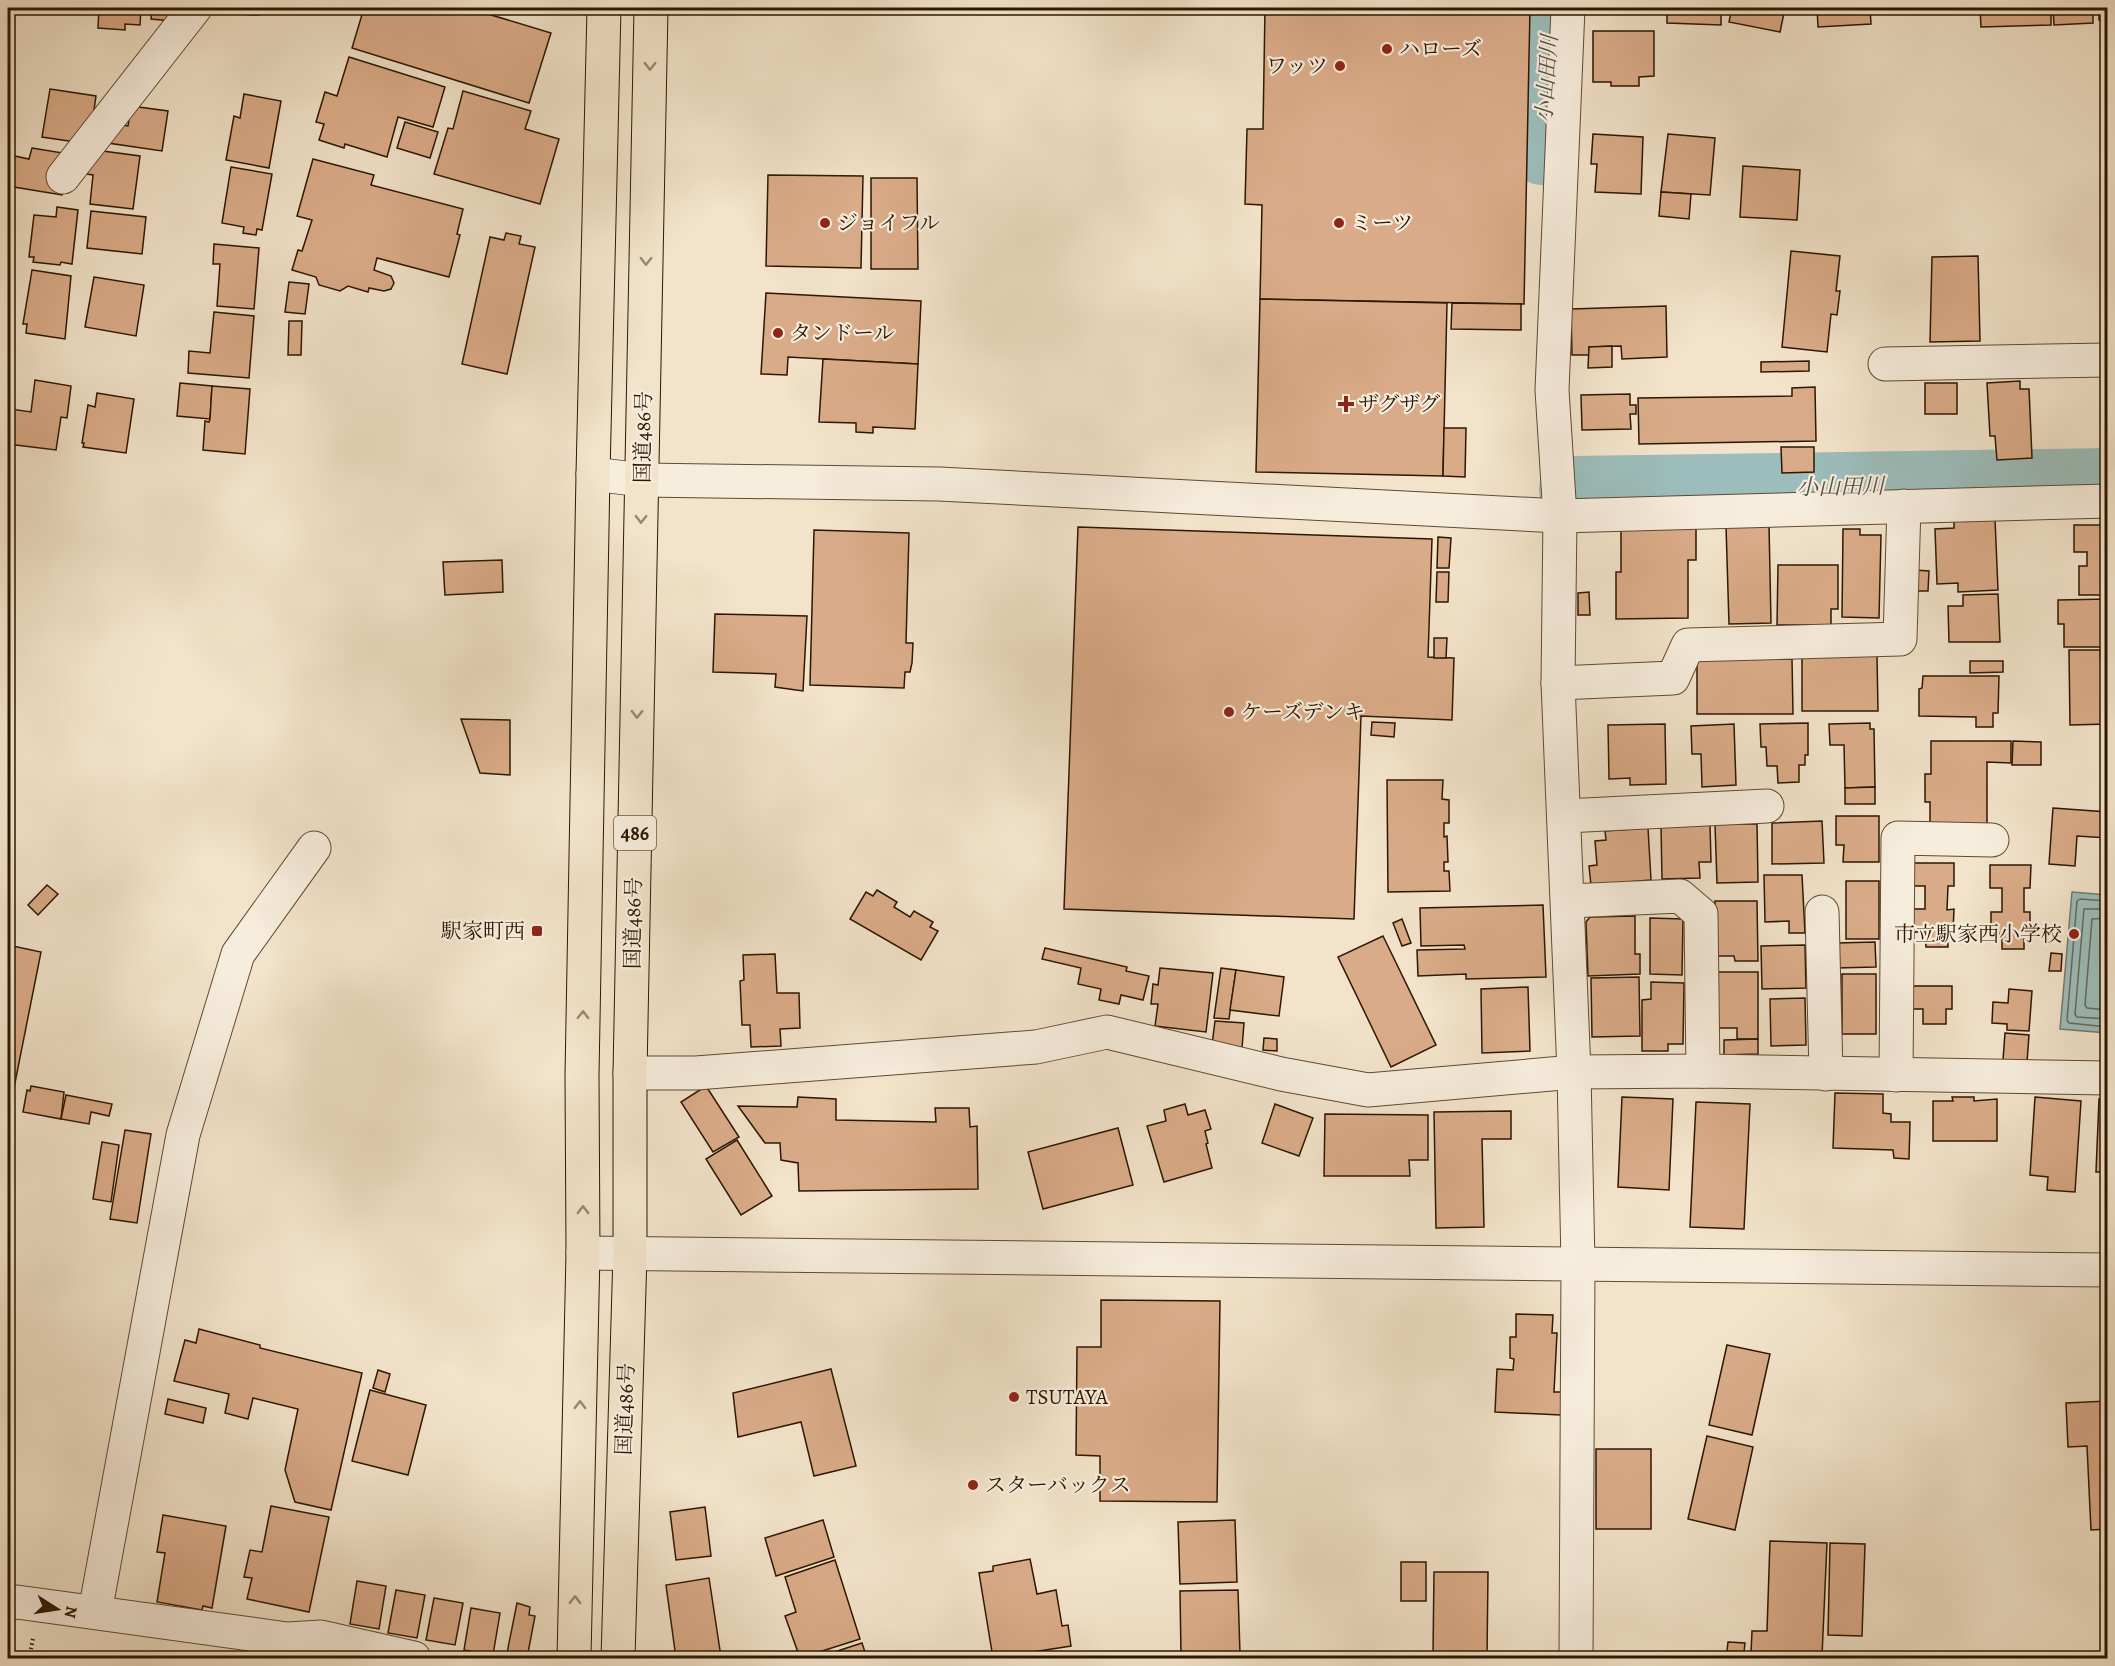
<svg xmlns="http://www.w3.org/2000/svg" width="2115" height="1666" font-family="Alegreya,'Noto Serif JP',serif">
	<style>
		.water { fill: #9cbdbb; stroke: #707b70; stroke-width: 1.5 }
		.lines { fill: none; stroke-linecap: round; stroke-linejoin: round }
		.shore { stroke: #646a5e; stroke-width: 1.5 }
		.river { stroke: #9cbdbb; stroke-width: 68 }
		.building { fill: #daab88; stroke: #2d1700; stroke-width: 1.5 }
		.minor-casing { stroke: #5e4a32; stroke-width: 35 }
		.highway-casing { stroke: #2d1700; stroke-width: 35 }
		.path { stroke: #2d1700; stroke-width: 4; stroke-dasharray: 1.5 3; stroke-linecap: butt }
		.minor { stroke: #f7eddd; stroke-width: 33 }
		.highway { stroke: #f2e3ca; stroke-width: 33 }
		.oneway { stroke: #99876f }
		.poi-dot { fill: #8f2418; stroke: #f7eddd; stroke-width: 2 }
		.labels { text-anchor: middle; stroke-width: 4.5; stroke-linejoin: round; paint-order: stroke }
		.shield { fill: #f7eddd; stroke: #6a5742; stroke-width: 1.5 }
		.shield-label { font-size: 20px; font-weight: bold; fill: #2d1700 }
		.poi-label { font-size: 21px; fill: #2d1700; stroke: #f7eddd; text-anchor: start }
		.street-label { font-size: 21px; fill: #2d1700; stroke: #f7eddd }
		.water-label { font-size: 22px; font-style: italic; fill: #545141; stroke: #f7eddd }
	</style>
	<rect width="100%" height="100%" fill="#f2e3ca"/>
	<filter id="stains"><feTurbulence type="fractalNoise" baseFrequency=".00333" numOctaves="4"/><feColorMatrix values="0 0 0 0 .2 0 0 0 0 .09 0 0 0 0 .02 0 0 0 .5 -.17"/></filter>
	<radialGradient id="worn" r=".72"><stop offset=".6" stop-color="#630" stop-opacity="0"/><stop offset="1" stop-color="#630" stop-opacity=".3"/></radialGradient>
	<polygon class="water" points="2072,892 2107,895 2107,1033 2060,1029"/>
	<g class="lines">
		<g class="shore">
			<polyline points="2108,901 2080,899 2077,901 2067,1020 2069,1023 2108,1027"/>
			<polyline points="2108,909 2084,909 2075,1014 2077,1017 2108,1019"/>
			<polyline points="2108,918 2092,919 2085,1005 2087,1008 2108,1010"/>
		</g>
		<g class="river">
			<polyline points="1542,151 1551,8"/>
			<polyline points="1573,490 2108,482"/>
		</g>
	</g>
	<g class="building">
		<polygon points="99,8 141,8 140,25 125,24 125,30 98,28"/>
		<polygon points="152,8 194,8 193,23 151,19"/>
		<polygon points="220,8 266,8 258,9 258,15 219,13"/>
		<polygon points="364,8 468,8 551,33 529,103 352,48"/>
		<polygon points="1265,8 1530,8 1524,304 1260,299 1262,205 1245,204 1247,129 1263,129"/>
		<polygon points="1667,8 1721,8 1721,25 1667,23"/>
		<polygon points="1732,8 1785,8 1780,32 1729,22"/>
		<polygon points="1817,8 1870,8 1871,24 1818,27"/>
		<polygon points="1980,8 2051,8 2051,25 1981,27"/>
		<polygon points="2053,8 2093,8 2093,23 2054,25"/>
		<polygon points="2099,8 2108,8 2108,29 2104,30 2104,20 2099,20"/>
		<polygon points="1593,31 1654,31 1654,76 1639,77 1639,86 1611,86 1611,82 1593,82"/>
		<polygon points="349,57 445,87 433,127 398,117 387,157 345,144 344,148 319,140 324,124 316,122 325,92 337,96"/>
		<polygon points="50,89 96,96 89,144 42,137"/>
		<polygon points="463,91 531,111 525,129 559,139 540,204 434,174 448,128 453,129"/>
		<polygon points="244,94 281,101 269,168 226,160 234,116 240,118"/>
		<polygon points="131,106 168,111 162,151 108,143 110,123 128,126"/>
		<polygon points="405,122 438,132 430,158 397,148"/>
		<polygon points="1593,134 1643,137 1641,194 1595,192 1597,164 1591,164"/>
		<polygon points="1668,134 1715,138 1710,195 1661,192"/>
		<polygon points="32,148 69,154 62,195 8,186 10,155 29,159"/>
		<polygon points="95,150 140,156 133,209 90,204 93,175 86,174"/>
		<polygon points="313,159 374,175 371,185 463,209 457,234 460,235 449,277 377,258 374,270 391,276 394,283 391,289 384,291 369,288 368,292 348,286 340,291 319,285 316,277 292,270 298,250 302,251 312,220 297,216"/>
		<polygon points="1743,166 1800,170 1797,220 1740,217"/>
		<polygon points="231,167 272,174 262,230 257,229 256,235 243,233 244,227 222,223"/>
		<polygon points="768,175 863,176 861,268 766,266"/>
		<polygon points="871,178 917,178 918,269 871,269"/>
		<polygon points="1661,192 1691,194 1689,219 1659,216"/>
		<polygon points="57,207 78,210 72,264 61,262 60,265 33,262 34,257 29,257 34,215 56,217"/>
		<polygon points="91,211 146,217 142,254 87,248"/>
		<polygon points="506,233 521,236 519,244 535,247 507,374 462,364 490,237 504,240"/>
		<polygon points="214,244 259,248 254,309 217,306 220,264 213,264"/>
		<polygon points="1791,251 1840,256 1836,291 1840,291 1837,315 1831,314 1827,352 1782,347"/>
		<polygon points="1978,256 1980,341 1930,342 1932,257"/>
		<polygon points="32,270 71,276 65,339 26,333 27,324 23,324"/>
		<polygon points="94,277 144,285 136,336 85,327"/>
		<polygon points="289,282 309,284 305,314 285,312"/>
		<polygon points="766,293 921,301 918,364 788,357 787,375 761,374"/>
		<polygon points="1260,299 1447,303 1443,476 1256,472"/>
		<polygon points="1452,303 1521,304 1521,330 1451,329"/>
		<polygon points="1666,306 1667,357 1622,359 1621,346 1589,347 1589,355 1572,355 1571,309"/>
		<polygon points="214,312 254,316 249,378 188,373 189,351 210,353"/>
		<polygon points="289,321 302,321 301,355 288,355"/>
		<polygon points="1612,346 1612,367 1588,368 1589,347"/>
		<polygon points="823,359 918,364 915,429 873,427 873,433 856,432 856,423 819,422"/>
		<polygon points="1809,361 1809,371 1761,372 1761,362"/>
		<polygon points="35,380 71,386 67,418 61,417 56,450 8,444 11,409 31,412"/>
		<polygon points="2020,381 2020,389 2029,389 2032,458 1997,460 1995,436 1990,436 1987,383"/>
		<polygon points="180,383 212,386 210,419 177,416"/>
		<rect x="1925" y="383" width="32" height="31"/>
		<polygon points="212,386 250,389 245,454 203,450 205,421 209,422 210,419"/>
		<polygon points="1815,387 1816,441 1639,444 1638,398 1792,396 1792,388"/>
		<polygon points="97,393 134,399 126,453 83,447 84,443 82,443 88,405 95,407"/>
		<polygon points="1630,394 1630,405 1636,405 1636,414 1630,414 1631,429 1582,430 1581,395"/>
		<polygon points="1444,428 1466,428 1465,477 1443,476"/>
		<polygon points="1781,447 1814,447 1814,472 1782,473"/>
		<polygon points="1995,519 1998,590 1958,592 1958,583 1937,584 1935,529 1954,528 1954,521"/>
		<polygon points="1696,523 1696,560 1688,560 1688,618 1616,619 1616,572 1621,572 1621,524"/>
		<polygon points="1769,525 1771,623 1729,624 1726,526"/>
		<polygon points="2074,525 2108,525 2108,595 2079,595 2079,566 2087,566 2087,552 2074,552"/>
		<polygon points="1078,527 1432,539 1428,657 1454,658 1452,720 1361,716 1354,919 1064,909"/>
		<polygon points="1843,529 1860,529 1860,535 1881,535 1879,618 1842,617"/>
		<polygon points="814,530 909,533 906,643 913,643 912,663 910,672 905,672 904,688 810,685"/>
		<polygon points="1438,537 1451,538 1449,568 1437,568"/>
		<polygon points="502,560 503,592 445,595 443,562"/>
		<polygon points="1778,565 1838,565 1838,609 1831,609 1831,625 1777,625"/>
		<polygon points="1914,570 1929,571 1928,591 1913,591"/>
		<polygon points="1437,572 1449,572 1448,602 1436,602"/>
		<polygon points="1589,592 1590,615 1578,615 1578,593"/>
		<polygon points="1998,594 2000,642 1949,642 1948,606 1963,606 1963,595"/>
		<polygon points="2108,599 2108,647 2064,647 2064,624 2058,624 2058,600"/>
		<polygon points="715,614 807,616 803,691 775,687 776,674 713,672"/>
		<polygon points="1434,638 1447,638 1446,658 1434,658"/>
		<polygon points="2069,650 2100,650 2101,670 2108,670 2108,724 2070,725"/>
		<polygon points="1877,656 1878,711 1802,711 1802,657"/>
		<polygon points="1697,659 1792,659 1793,714 1697,714"/>
		<polygon points="1970,661 2003,661 2003,672 1970,673"/>
		<polygon points="1923,676 1999,676 1998,713 1993,713 1993,727 1976,727 1976,717 1919,716 1919,689 1922,688"/>
		<polygon points="461,719 510,720 510,775 480,773"/>
		<polygon points="1372,722 1395,723 1394,737 1371,735"/>
		<polygon points="1808,723 1808,755 1805,755 1805,765 1799,765 1799,782 1778,783 1777,766 1767,766 1766,747 1761,747 1760,724"/>
		<polygon points="1870,723 1870,729 1874,729 1875,787 1845,788 1844,745 1830,745 1829,724"/>
		<polygon points="1665,724 1666,784 1630,785 1630,778 1609,779 1608,725"/>
		<polygon points="1734,724 1736,785 1702,787 1701,754 1692,754 1691,726"/>
		<polygon points="1931,741 2011,741 2011,763 1987,762 1987,827 1930,826 1930,802 1925,802 1925,774 1931,774"/>
		<polygon points="2013,741 2041,742 2041,765 2012,765"/>
		<polygon points="1387,780 1443,780 1442,799 1449,800 1449,823 1444,823 1444,837 1447,836 1448,862 1444,862 1444,871 1449,871 1450,891 1388,892"/>
		<polygon points="1875,787 1875,804 1845,804 1845,788"/>
		<polygon points="2053,808 2108,812 2108,838 2077,836 2075,866 2049,864"/>
		<polygon points="1836,816 1879,816 1879,862 1843,862 1844,845 1836,845"/>
		<polygon points="1822,821 1824,863 1772,864 1772,823"/>
		<polygon points="1715,824 1757,824 1758,882 1717,883"/>
		<polygon points="1710,825 1711,862 1699,862 1700,878 1662,879 1661,826"/>
		<polygon points="1648,828 1651,880 1591,885 1589,866 1597,865 1595,841 1606,840 1605,831"/>
		<polygon points="1913,863 1954,863 1954,886 1948,886 1947,910 1954,909 1953,931 1947,931 1948,947 1926,947 1925,932 1913,932 1913,909 1925,909 1925,886 1914,886"/>
		<polygon points="1990,865 2031,865 2030,888 2024,888 2024,912 2030,912 2030,933 2024,933 2024,949 2002,949 2002,934 1991,934 1991,912 2002,912 2002,888 1990,888"/>
		<polygon points="1764,875 1802,875 1805,933 1789,933 1789,921 1765,922"/>
		<rect x="1846" y="881" width="33" height="58"/>
		<polygon points="47,885 58,894 38,915 28,905"/>
		<polygon points="877,890 897,902 894,907 910,917 914,911 933,922 930,927 938,931 921,960 850,919 866,892 873,896"/>
		<polygon points="1715,901 1757,901 1758,961 1735,961 1734,956 1715,956"/>
		<polygon points="1543,905 1546,977 1466,979 1466,974 1418,976 1417,950 1465,949 1464,945 1421,946 1420,908"/>
		<polygon points="1635,916 1635,954 1640,954 1640,974 1588,976 1586,922 1590,917"/>
		<polygon points="1650,918 1683,919 1682,975 1650,974"/>
		<polygon points="1402,919 1411,943 1402,946 1393,923"/>
		<polygon points="1383,936 1436,1045 1391,1067 1338,957"/>
		<polygon points="1875,942 1876,967 1836,968 1836,943"/>
		<polygon points="8,945 41,952 8,1118"/>
		<polygon points="1805,945 1806,988 1762,989 1761,946"/>
		<polygon points="1045,948 1127,967 1126,971 1149,976 1143,1000 1121,995 1119,1004 1099,1000 1101,989 1078,984 1081,968 1042,959"/>
		<polygon points="2051,953 2062,954 2061,971 2049,971"/>
		<polygon points="775,954 777,993 799,993 800,1028 780,1029 781,1046 751,1047 750,1025 742,1025 740,981 744,980 743,955"/>
		<polygon points="1160,968 1213,973 1206,1032 1155,1026 1158,1004 1151,1004 1153,984 1158,985"/>
		<polygon points="1221,968 1236,970 1229,1019 1214,1018"/>
		<polygon points="1236,970 1284,977 1279,1016 1230,1010"/>
		<polygon points="1716,972 1758,972 1758,1039 1737,1039 1737,1028 1716,1028"/>
		<rect x="1842" y="974" width="34" height="60"/>
		<polygon points="1639,977 1640,1036 1592,1037 1591,978"/>
		<polygon points="1651,982 1684,983 1683,1044 1668,1044 1668,1051 1642,1051 1642,1000 1651,999"/>
		<polygon points="1912,986 1952,986 1952,1009 1946,1009 1946,1024 1923,1024 1923,1009 1912,1009"/>
		<polygon points="1528,987 1530,1051 1482,1053 1481,989"/>
		<polygon points="2009,989 2032,991 2029,1031 2007,1030 2007,1024 1992,1023 1993,1002 2008,1003"/>
		<polygon points="1805,998 1806,1045 1771,1046 1770,999"/>
		<polygon points="1215,1021 1244,1023 1242,1048 1212,1045"/>
		<polygon points="2005,1033 2029,1035 2027,1062 2003,1060"/>
		<polygon points="1264,1038 1277,1039 1277,1051 1263,1050"/>
		<polygon points="1758,1039 1758,1054 1724,1055 1724,1040"/>
		<polygon points="31,1086 64,1092 61,1119 23,1112 27,1090 30,1091"/>
		<polygon points="706,1086 739,1137 713,1152 681,1102"/>
		<polygon points="1835,1093 1883,1094 1883,1113 1891,1114 1891,1122 1910,1122 1909,1159 1894,1158 1893,1150 1833,1148"/>
		<polygon points="66,1095 112,1104 109,1116 91,1112 89,1124 61,1119"/>
		<polygon points="798,1097 836,1099 836,1120 936,1122 935,1108 969,1108 970,1127 977,1126 978,1189 799,1191 798,1163 781,1160 780,1143 765,1143 738,1106 797,1107"/>
		<polygon points="1622,1097 1673,1099 1669,1190 1618,1187"/>
		<polygon points="1952,1097 1974,1097 1974,1101 1997,1099 1997,1141 1933,1141 1933,1101 1953,1101"/>
		<polygon points="2035,1097 2081,1101 2075,1192 2047,1190 2048,1177 2030,1175"/>
		<polygon points="2099,1099 2108,1100 2108,1172 2096,1172"/>
		<polygon points="1696,1102 1750,1104 1744,1229 1690,1227"/>
		<polygon points="1185,1104 1188,1115 1205,1110 1211,1129 1205,1131 1208,1143 1206,1144 1212,1168 1164,1182 1147,1126 1166,1121 1164,1110"/>
		<polygon points="1275,1104 1313,1118 1299,1156 1262,1143"/>
		<polygon points="1511,1111 1511,1139 1482,1139 1484,1227 1436,1228 1434,1112"/>
		<polygon points="1325,1114 1428,1115 1428,1160 1409,1160 1410,1176 1324,1176"/>
		<polygon points="1118,1128 1133,1185 1043,1209 1028,1152"/>
		<polygon points="125,1130 151,1134 137,1223 110,1219"/>
		<polygon points="737,1140 772,1196 741,1215 706,1159"/>
		<polygon points="102,1142 119,1145 111,1202 93,1199"/>
		<polygon points="1101,1300 1220,1301 1217,1502 1100,1501 1100,1456 1076,1455 1077,1347 1101,1347"/>
		<polygon points="1516,1314 1553,1315 1552,1333 1557,1333 1554,1392 1562,1392 1561,1415 1495,1412 1497,1369 1513,1370 1514,1359 1510,1358 1510,1337 1516,1337"/>
		<polygon points="199,1329 260,1345 260,1348 362,1373 331,1510 295,1502 285,1470 298,1409 253,1398 248,1419 225,1413 229,1394 174,1381 185,1340 196,1343"/>
		<polygon points="1727,1345 1770,1354 1752,1435 1709,1425"/>
		<polygon points="831,1369 856,1466 814,1476 801,1422 738,1437 733,1393"/>
		<polygon points="378,1370 390,1374 385,1392 373,1388"/>
		<polygon points="370,1390 426,1405 408,1475 352,1461"/>
		<polygon points="168,1399 206,1408 203,1423 165,1414"/>
		<polygon points="2108,1401 2108,1529 2091,1530 2087,1446 2068,1447 2066,1403"/>
		<polygon points="1707,1436 1753,1447 1735,1530 1688,1519"/>
		<rect x="1596" y="1449" width="55" height="80"/>
		<polygon points="271,1506 329,1517 309,1612 247,1599 252,1578 244,1577 250,1550 262,1552"/>
		<polygon points="705,1507 711,1556 676,1560 670,1512"/>
		<polygon points="163,1515 226,1526 212,1608 203,1606 202,1610 157,1602 165,1553 157,1552"/>
		<polygon points="823,1520 834,1557 776,1576 765,1538"/>
		<polygon points="1235,1520 1237,1582 1180,1584 1178,1522"/>
		<polygon points="1770,1541 1827,1543 1822,1656 1751,1653 1752,1631 1767,1631"/>
		<polygon points="1830,1543 1865,1544 1862,1636 1828,1635"/>
		<polygon points="1030,1559 1037,1594 1056,1590 1062,1626 1068,1625 1071,1646 993,1658 979,1573 993,1571 993,1566"/>
		<polygon points="835,1560 860,1639 800,1658 785,1616 796,1612 785,1577"/>
		<rect x="1401" y="1562" width="25" height="39"/>
		<polygon points="1434,1572 1488,1572 1487,1658 1438,1658 1438,1655 1433,1655"/>
		<polygon points="709,1578 721,1657 676,1658 666,1585"/>
		<polygon points="357,1581 386,1586 379,1629 350,1624"/>
		<polygon points="396,1590 425,1595 417,1638 388,1633"/>
		<polygon points="1238,1590 1240,1654 1181,1656 1180,1591"/>
		<polygon points="434,1598 463,1603 455,1645 426,1640"/>
		<polygon points="517,1603 530,1607 529,1615 535,1616 527,1658 506,1658"/>
		<polygon points="471,1608 500,1613 493,1655 464,1650"/>
		<polygon points="1728,1642 1745,1643 1744,1652 1727,1651"/>
		<polygon points="862,1643 867,1658 823,1658 822,1656"/>
	</g>
	<g class="lines">
		<g class="minor-casing">
			<g id="minor">
				<polyline points="1568,8 1552,390 1560,516 1558,683 1574,1072 1578,1264 1576,1658"/>
				<polyline points="63,177 195,8"/>
				<polyline points="1885,364 2108,360"/>
				<polyline points="593,474 642,480 939,484 1560,516 2108,501"/>
				<polyline points="1558,683 1673,678 1688,645 1900,639 1904,506"/>
				<polyline points="1565,816 1767,806"/>
				<polyline points="1569,901 1680,896 1701,914 1703,1071"/>
				<polyline points="1822,912 1826,1074"/>
				<polyline points="630,1073 696,1073 1036,1047 1107,1032 1281,1074 1368,1090 1574,1072 1703,1071 2108,1078"/>
				<polyline points="1896,1075 1898,838 1992,840"/>
				<polyline points="583,1253 2108,1270"/>
				<polyline points="8,1604 17,1602 287,1639 321,1637 414,1658"/>
				<polyline points="95,1612 183,1135 238,954 314,848"/>
			</g>
		</g>
		<g class="highway-casing">
			<g id="highway">
				<polyline points="574,1658 583,1253 582,1075 593,474 604,8"/>
				<polyline points="618,1658 630,1254 630,1073 651,8"/>
			</g>
		</g>
		<polyline class="path" points="29,1658 33,1639"/>
		<use href="#minor" class="minor"/>
		<use href="#highway" class="highway"/>
	</g>
	<defs><path id="oneway-chevron" d="M-2-3.5L2.5 0L-2 3.5" fill="none" stroke-width="1.6" stroke-linecap="round" stroke-linejoin="round" transform="scale(1.5)"/></defs>
	<g class="oneway">
		<use href="#oneway-chevron" transform="translate(650 66) rotate(91)"/>
		<use href="#oneway-chevron" transform="translate(646 261) rotate(91)"/>
		<use href="#oneway-chevron" transform="translate(641 519) rotate(91)"/>
		<use href="#oneway-chevron" transform="translate(637 714) rotate(91)"/>
		<use href="#oneway-chevron" transform="translate(583 1015) rotate(-89)"/>
		<use href="#oneway-chevron" transform="translate(583 1210) rotate(-90)"/>
		<use href="#oneway-chevron" transform="translate(580 1405) rotate(-89)"/>
		<use href="#oneway-chevron" transform="translate(575 1600) rotate(-89)"/>
	</g>
	<g class="poi-dot">
		<circle cx="1387" cy="49" r="6"/>
		<circle cx="1340" cy="66" r="6"/>
		<circle cx="825" cy="223" r="6"/>
		<circle cx="1339" cy="223" r="6"/>
		<circle cx="778" cy="333" r="6"/>
		<path d="M1343 395h6v6h6v6h-6v6h-6v-6h-6v-6h6z"/>
		<circle cx="1229" cy="712" r="6"/>
		<rect x="531" y="925" width="12" height="12" rx="3"/>
		<circle cx="2074" cy="934" r="6"/>
		<circle cx="1014" cy="1397" r="6"/>
		<circle cx="973" cy="1485" r="6"/>
	</g>
	<g class="labels">
		<rect class="shield" x="614" y="816" width="42" height="34" rx="4.5"/>
		<g class="shield-label">
			<text x="635" y="840">486</text>
		</g>
		<g class="poi-label">
			<text x="1399" y="56">ハローズ</text>
			<text x="1328" y="73" text-anchor="end">ワッツ</text>
			<text x="837" y="230">ジョイフル</text>
			<text x="1351" y="230">ミーツ</text>
			<text x="790" y="340">タンドール</text>
			<text x="1358" y="411">ザグザグ</text>
			<text x="1241" y="719">ケーズデンキ</text>
			<text x="525" y="938" text-anchor="end">駅家町西</text>
			<text x="2062" y="941" text-anchor="end">市立駅家西小学校</text>
			<text x="1026" y="1404">TSUTAYA</text>
			<text x="985" y="1492">スターバックス</text>
		</g>
		<g class="street-label">
			<text transform="translate(643 437) rotate(-89)" y="7">国道486号</text>
			<text transform="translate(633 923) rotate(-89)" y="7">国道486号</text>
			<text transform="translate(625 1409) rotate(-88)" y="7">国道486号</text>
		</g>
		<g class="water-label">
			<text transform="translate(1546 79) rotate(-86)" y="8">小山田川</text>
			<text transform="translate(1840 486) rotate(-1)" y="8">小山田川</text>
		</g>
	</g>
	<rect width="2115" height="1666" fill="none" stroke="#f2e3ca" stroke-width="30"/>
	<rect x="9" y="9" width="2097" height="1648" fill="none" stroke="#2d1700" stroke-width="3"/>
	<rect x="15" y="15" width="2085" height="1636" fill="none" stroke="#2d1700" stroke-width="1.5"/>
	<g transform="translate(57 1609) rotate(102)" stroke="#f7eddd" stroke-width="4.5" paint-order="stroke">
	<path d="M0-4.5L10 22L0 15L-10 22Z" fill="#2d1700"/>
	<text y="-9" font-size="16" font-weight="bold" text-anchor="middle" fill="#2d1700">N</text>
	</g>
	<rect width="100%" height="100%" filter="url(#stains)"/>
	<rect width="100%" height="100%" fill="url(#worn)"/>
</svg>
